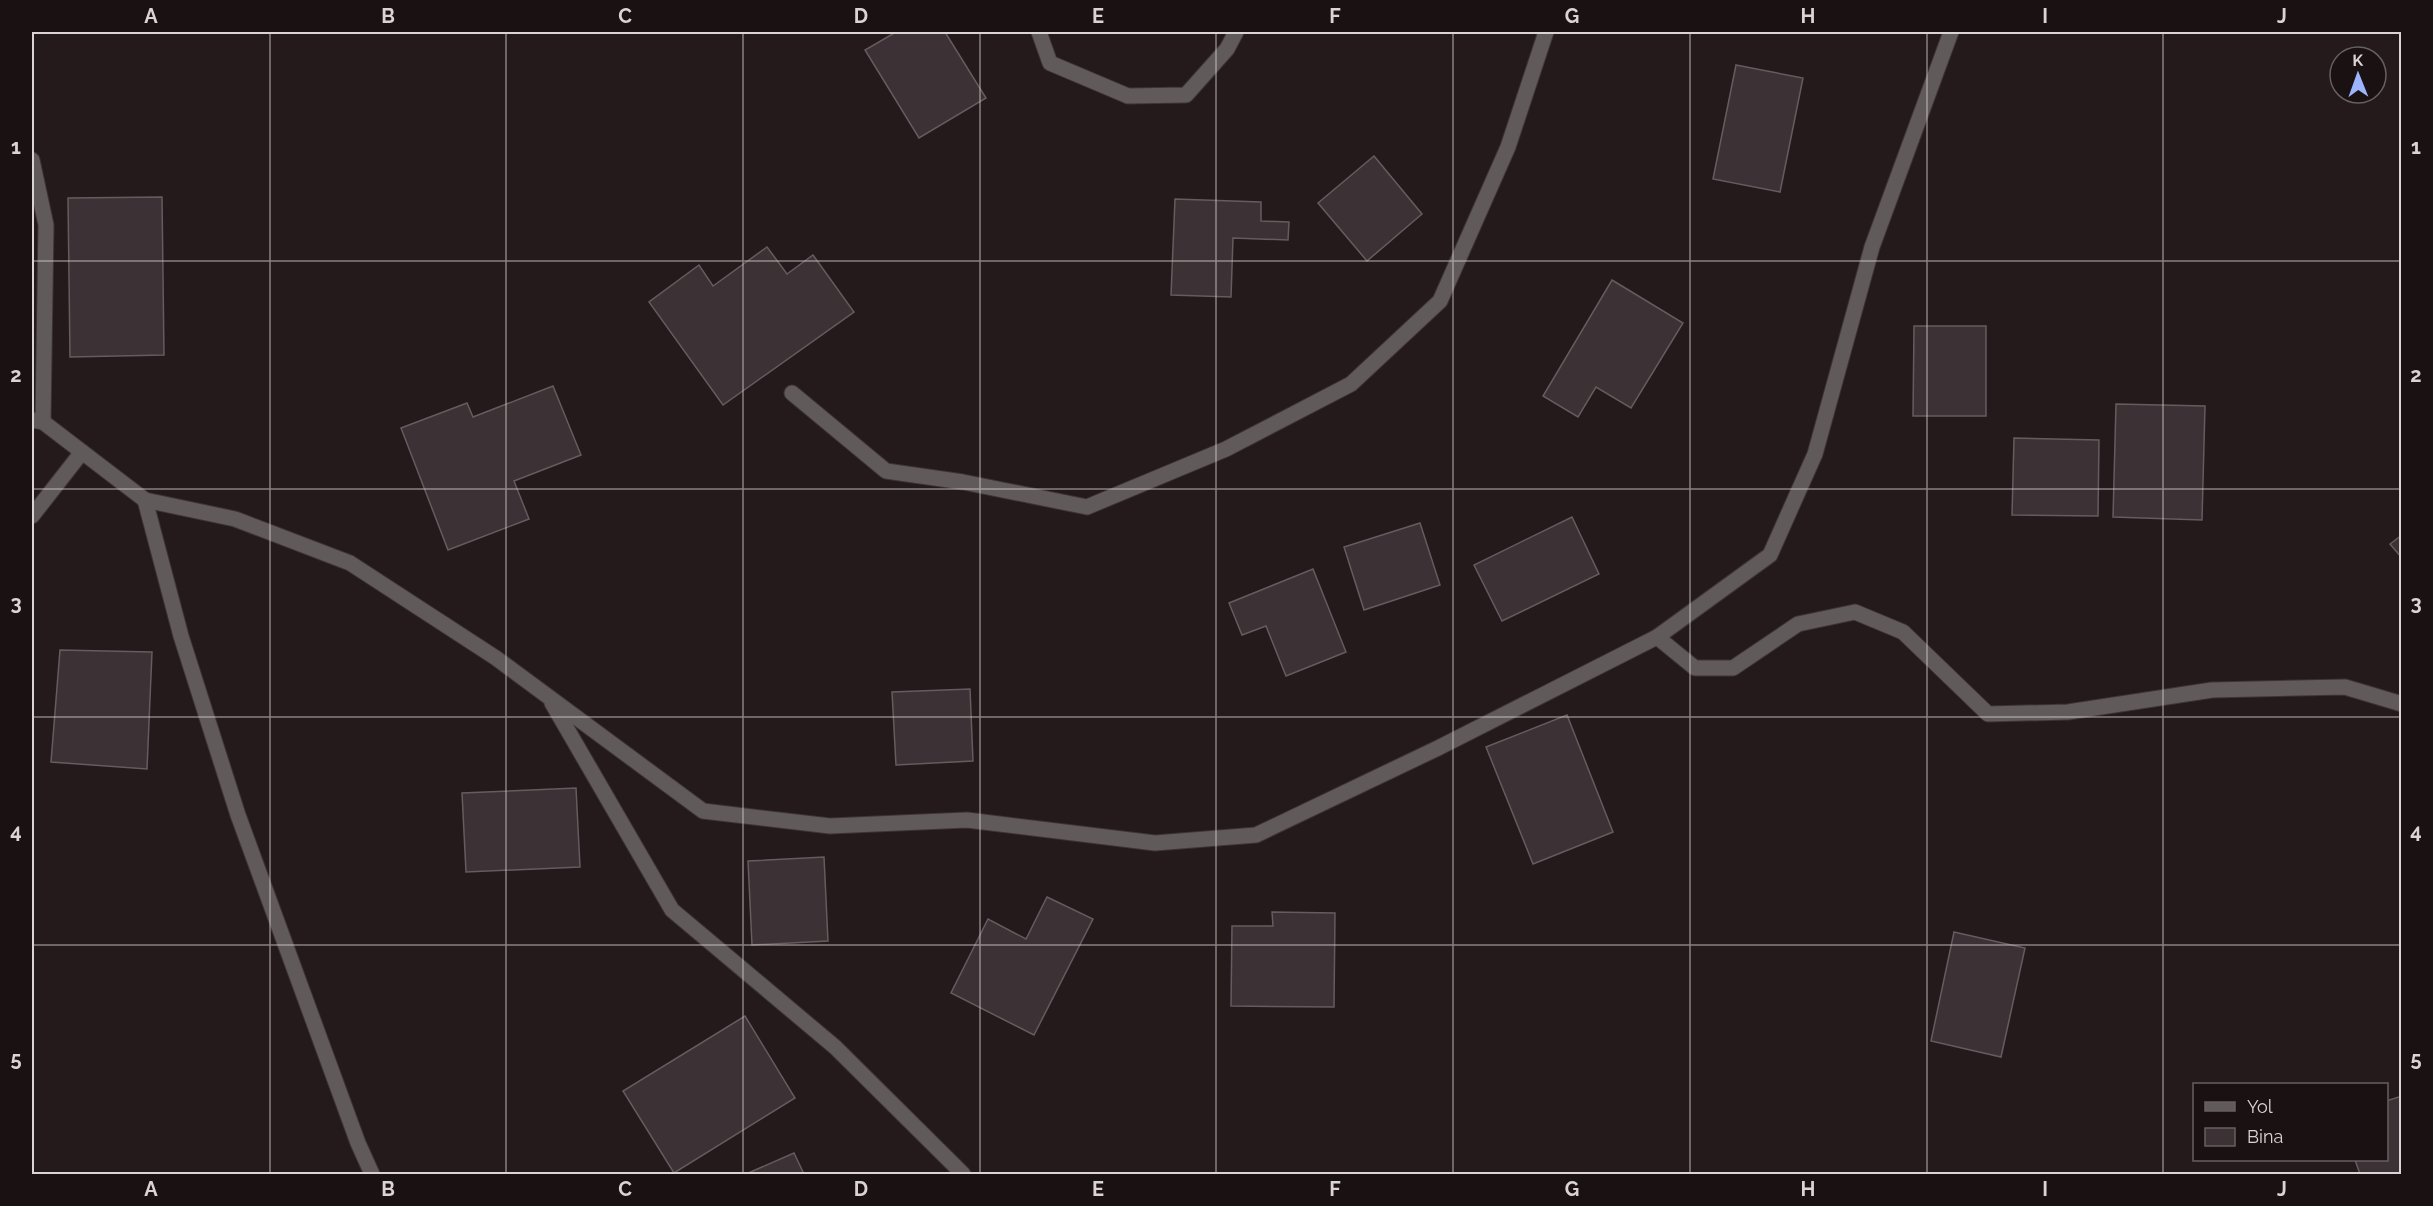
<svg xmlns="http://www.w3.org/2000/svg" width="2433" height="1206" font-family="Raleway,sans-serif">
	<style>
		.building { fill: #3c3236; stroke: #665b5f; stroke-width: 1.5 }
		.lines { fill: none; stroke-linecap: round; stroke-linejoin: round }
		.minor-casing { stroke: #3e3435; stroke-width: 17 }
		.tertiary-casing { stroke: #3e3435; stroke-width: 17 }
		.minor { stroke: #605b5a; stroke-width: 15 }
		.tertiary { stroke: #605b5a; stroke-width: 15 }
		.grid { fill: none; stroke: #dbd4d4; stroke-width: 1.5; stroke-opacity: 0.55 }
		.neatline { fill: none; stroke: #dbd4d4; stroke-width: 2 }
		.grid-label { font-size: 20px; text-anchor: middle; font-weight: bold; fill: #dbd4d4 }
	</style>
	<rect width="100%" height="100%" fill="#241a1b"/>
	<g class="building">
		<polygon points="896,32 945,32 986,98 919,138 865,50"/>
		<polygon points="1736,65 1803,78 1780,192 1713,179"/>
		<polygon points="1374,156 1422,214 1367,261 1318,203"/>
		<polygon points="162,197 164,355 70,357 68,198"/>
		<polygon points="1175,199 1261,202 1261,221 1289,222 1288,240 1233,238 1231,297 1171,295"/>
		<polygon points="767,247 787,274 813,255 854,312 723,405 649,302 699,265 713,286"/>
		<polygon points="1612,280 1683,323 1631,408 1596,387 1578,417 1543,396"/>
		<polygon points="1914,326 1986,326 1986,416 1913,416"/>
		<polygon points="553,386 581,455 514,481 529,519 448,550 401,428 467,403 473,417"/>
		<polygon points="2116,404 2205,406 2202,520 2113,517"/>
		<polygon points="2014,438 2099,440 2098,516 2012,515"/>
		<polygon points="1572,517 1599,574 1502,621 1474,565"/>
		<polygon points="1420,523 1440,585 1364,610 1344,547"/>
		<polygon points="2402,535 2402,558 2390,544"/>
		<polygon points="1313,569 1346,652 1286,676 1266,626 1242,635 1229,603"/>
		<polygon points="60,650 152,652 147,769 51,762"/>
		<polygon points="970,689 973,761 896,765 892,692"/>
		<polygon points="1567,715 1613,832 1533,864 1486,747"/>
		<polygon points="576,788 580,867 466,872 462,793"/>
		<polygon points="824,857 828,941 752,945 748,861"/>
		<polygon points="1047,897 1093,919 1034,1035 951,993 988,919 1026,939"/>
		<polygon points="1272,912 1335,913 1334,1007 1231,1006 1232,926 1273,926"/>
		<polygon points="1954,932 2025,948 2001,1057 1931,1041"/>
		<polygon points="745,1016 795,1098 674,1173 623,1091"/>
		<polygon points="2402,1096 2402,1174 2360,1174 2355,1160 2386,1160 2386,1101"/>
		<polygon points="794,1153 804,1174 746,1174"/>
	</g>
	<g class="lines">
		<g class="minor-casing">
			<g id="minor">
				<polyline points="1039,32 1050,63 1128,96 1186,95 1227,49 1236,32"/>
				<polyline points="792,393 886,471 963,482 1087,507 1226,449 1351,384 1440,301 1508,147 1546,32"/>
				<polyline points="1657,637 1695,668 1733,668 1798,624 1855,612 1903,632 1988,714 2068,712 2212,690 2345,687 2402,704"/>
			</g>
		</g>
		<g class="tertiary-casing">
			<g id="tertiary">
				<polyline points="32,160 46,225 43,422"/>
				<polyline points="32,420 43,422 145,500 235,519 350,563 496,658 703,811 830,826 967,820 1155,843 1256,835 1438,748 1657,637 1770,555 1815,454 1872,247 1951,32"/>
				<polyline points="145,500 181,636 238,815 358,1143 372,1174"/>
				<polyline points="32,516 82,452"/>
				<polyline points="552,703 672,910 835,1047 963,1174"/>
			</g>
		</g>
		<use href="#minor" class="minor"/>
		<use href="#tertiary" class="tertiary"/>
	</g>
	<path class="grid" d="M270 32V1174M506 32V1174M743 32V1174M980 32V1174M1216 32V1174M1453 32V1174M1690 32V1174M1927 32V1174M2163 32V1174M32 261H2402M32 489H2402M32 717H2402M32 945H2402"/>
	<rect width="2433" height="1206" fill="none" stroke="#1a1112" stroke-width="66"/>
	<rect x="2193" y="1083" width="195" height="78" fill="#1a1112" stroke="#675f60" stroke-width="1.5"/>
	<rect x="2205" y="1102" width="30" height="9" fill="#605b5a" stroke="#675f60" stroke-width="1.5"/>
	<text x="2247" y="1113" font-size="18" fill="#dbd4d4">Yol</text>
	<rect x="2205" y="1128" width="30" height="18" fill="#3c3236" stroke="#675f60" stroke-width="1.5"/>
	<text x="2247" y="1143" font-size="18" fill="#dbd4d4">Bina</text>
	<g transform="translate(2358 75) rotate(359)"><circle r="28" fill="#1a1112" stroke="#675f60" stroke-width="1.5"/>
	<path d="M0-4.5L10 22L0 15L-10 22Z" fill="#9db4fd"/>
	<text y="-9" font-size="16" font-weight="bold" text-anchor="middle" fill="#dbd4d4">K</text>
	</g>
	<rect x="33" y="33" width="2367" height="1140" class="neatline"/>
	<g class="grid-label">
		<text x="151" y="23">A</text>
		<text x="388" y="23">B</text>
		<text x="625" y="23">C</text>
		<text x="861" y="23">D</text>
		<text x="1098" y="23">E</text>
		<text x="1335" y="23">F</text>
		<text x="1572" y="23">G</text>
		<text x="1808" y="23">H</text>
		<text x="2045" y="23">I</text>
		<text x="2282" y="23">J</text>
		<text x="16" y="154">1</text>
		<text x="2416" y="154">1</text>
		<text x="16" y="382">2</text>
		<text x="2416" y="382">2</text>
		<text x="16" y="610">3</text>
		<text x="2416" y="610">3</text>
		<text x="16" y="838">4</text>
		<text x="2416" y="838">4</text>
		<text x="16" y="1066">5</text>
		<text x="2416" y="1066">5</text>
		<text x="151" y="1196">A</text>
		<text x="388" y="1196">B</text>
		<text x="625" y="1196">C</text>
		<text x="861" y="1196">D</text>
		<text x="1098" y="1196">E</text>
		<text x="1335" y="1196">F</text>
		<text x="1572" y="1196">G</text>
		<text x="1808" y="1196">H</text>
		<text x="2045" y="1196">I</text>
		<text x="2282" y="1196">J</text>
	</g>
</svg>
